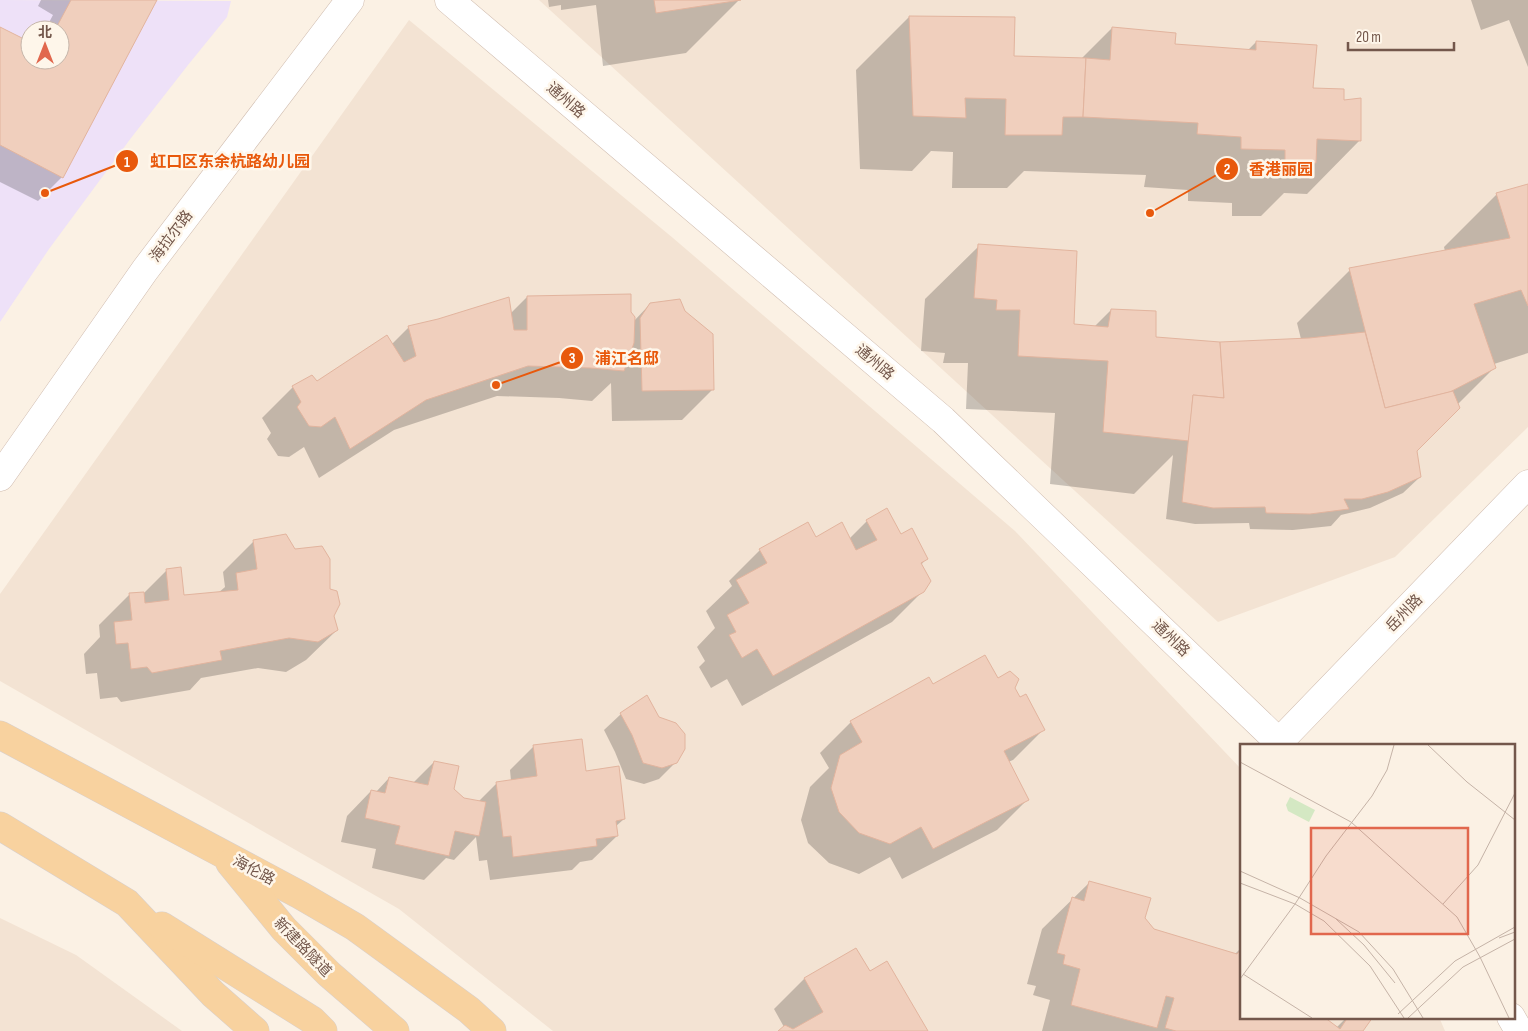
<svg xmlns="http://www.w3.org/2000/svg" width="1528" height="1031" font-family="'Sofia Sans Condensed','Noto Sans SC',sans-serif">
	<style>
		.residential { fill: #f3e3d3 }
		.education { fill: #eee1f8; fill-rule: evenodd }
		.shadow { fill: #0003 }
		.building { fill: #f0cfbd; stroke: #e2b49e }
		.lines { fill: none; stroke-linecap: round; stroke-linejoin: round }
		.minor-casing { stroke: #cfbbae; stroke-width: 29 }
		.major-casing { stroke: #d8d0cd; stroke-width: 29 }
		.minor { stroke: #fff; stroke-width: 28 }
		.major { stroke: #f8d29f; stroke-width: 28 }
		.labels { text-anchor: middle; stroke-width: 5; stroke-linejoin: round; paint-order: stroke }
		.street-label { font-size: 15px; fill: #73574b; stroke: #fef6ea }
		.inset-road { fill: none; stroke: #c5b3a7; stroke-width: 1 }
		.view { fill: #e1674d; fill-opacity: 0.15; stroke: #e1674d; stroke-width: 2.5 }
		.inset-edge { fill: none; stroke: #73574b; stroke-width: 2.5 }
		.leader { fill: none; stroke: #e8590c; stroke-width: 2 }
		.callout-dot { fill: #e8590c; stroke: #fef6ea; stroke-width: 2 }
		.mark-label { font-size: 15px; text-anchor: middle; font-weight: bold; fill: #fff }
		.callout-label { font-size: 16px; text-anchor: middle; font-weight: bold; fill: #e8590c; stroke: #fef6ea; stroke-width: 5; stroke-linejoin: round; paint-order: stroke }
	</style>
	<rect width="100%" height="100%" fill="#fbf1e4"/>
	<g class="residential">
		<polygon points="539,0 1528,0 1528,427 1395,557 1218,622"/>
		<polygon points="409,20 673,238 1015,531 1242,770 1242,1017 1439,1017 1445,1031 553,1031 399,909 0,681 0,594"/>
		<polygon points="0,918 76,955 182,1031 0,1031"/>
	</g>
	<path class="education" d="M0 0 231 1 227 17 188 65 131 138 49 249 0 322ZM30 30H60V60H30Z"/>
	<g class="shadow">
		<polygon points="41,0 156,0 62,177 38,201 0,182 0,28 30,44 30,60 60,60 60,30 45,30 53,15 38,6"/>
		<polygon points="548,0 739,0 686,53 603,66 596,5 561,10 561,5 549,7"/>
		<polygon points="1471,0 1528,0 1528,67 1509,20 1481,30"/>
		<polygon points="909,17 1013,58 1080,60 1112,28 1174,45 1247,51 1256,42 1311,89 1343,101 1360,140 1307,194 1284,193 1261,216 1232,216 1232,203 1188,201 1188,190 1144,187 1146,175 1024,171 1007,188 952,188 953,152 931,151 912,171 860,169 856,70"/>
		<polygon points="1528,186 1528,353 1494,364 1495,367 1457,405 1416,451 1420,477 1403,493 1370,508 1341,515 1331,526 1293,530 1250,529 1249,523 1195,524 1166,519 1173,455 1134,494 1050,484 1055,413 966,409 968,363 943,363 945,353 921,351 925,299 979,246 1073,325 1094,327 1111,310 1155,338 1220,343 1301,339 1297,323 1350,270 1445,251 1444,247 1497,194"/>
		<polygon points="527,297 630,313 634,321 650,304 713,389 682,420 612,421 611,383 592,401 559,398 497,396 394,430 319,478 304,447 289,457 278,456 267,439 271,433 262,418 293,387 317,382 392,344 409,327 510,314"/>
		<polygon points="867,521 901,535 926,559 921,565 923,591 892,622 742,706 727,679 711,688 699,667 705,661 697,647 715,628 706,611 732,586 729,581 760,550 815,538 849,539"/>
		<polygon points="254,541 294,550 328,590 337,630 306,660 286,672 258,668 201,678 190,690 121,702 117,697 100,699 97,673 86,674 84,654 100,637 99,625 129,595 144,593 167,570 182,596 218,593 225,587 223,572"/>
		<polygon points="998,680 1013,688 1043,730 1013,760 1008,762 1028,799 997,830 902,879 890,857 859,874 829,863 808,843 801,820 810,787 829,768 820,753 851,722 932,685"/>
		<polygon points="621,714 658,718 676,762 659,779 644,784 626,779 615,752 604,730"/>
		<polygon points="534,746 585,772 624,819 615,827 617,836 592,860 580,862 572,870 490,880 487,860 479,861 476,837 454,860 446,858 424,880 372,868 376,849 341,842 347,816 371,791 376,792 389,778 413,783 434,762 453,790 464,799 478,802 497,783 511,781 510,770"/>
		<polygon points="1090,882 1144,919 1154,930 1234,955 1242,947 1242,1017 1336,1028 1347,1017 1372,1017 1362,1031 1042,1031 1050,1000 1033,995 1036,986 1027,984 1042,929"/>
		<polygon points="856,950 869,973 926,1031 780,1031 784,1027 774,1009 804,979"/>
	</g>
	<g class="building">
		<polygon points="71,0 157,0 63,178 0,145 0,27 30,42 30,60 60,60 60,30 55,30"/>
		<polygon points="654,0 741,0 656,13"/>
		<polygon points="909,16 1015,17 1014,56 1086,58 1083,117 1063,117 1062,135 1005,135 1006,99 965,98 966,118 913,116"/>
		<polygon points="1112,27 1176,33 1175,44 1256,50 1256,41 1317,45 1313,88 1344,89 1344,100 1361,98 1361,141 1317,139 1316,163 1285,163 1285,150 1241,149 1241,137 1197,134 1198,123 1083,117 1086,58 1110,60"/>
		<polygon points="1528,184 1528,306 1521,290 1474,304 1496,368 1450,392 1385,408 1349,268 1510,238 1496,193"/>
		<polygon points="978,244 1077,251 1074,324 1108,327 1111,309 1156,311 1156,337 1220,342 1224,398 1193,395 1189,441 1103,432 1108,361 1018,356 1020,310 996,310 997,300 974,298"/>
		<polygon points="631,294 631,312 635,317 634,343 624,371 590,368 528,366 426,400 350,449 335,417 321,427 309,426 297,407 301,402 292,386 312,375 317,381 387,335 404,362 416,356 408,326 438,319 509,297 514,330 527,330 527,296"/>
		<polygon points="680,299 685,311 713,334 714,390 642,391 640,318 650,303"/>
		<polygon points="1365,332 1385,408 1453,391 1460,408 1417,451 1421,477 1388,492 1362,499 1344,499 1349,509 1310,514 1266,513 1265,507 1213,508 1182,502 1193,395 1224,398 1220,342 1309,338"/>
		<polygon points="887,508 901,534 912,528 928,559 921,563 931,581 924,592 773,676 757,649 742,658 729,635 736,632 727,615 749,603 736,580 767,563 759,549 808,522 816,537 842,522 856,550 877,540 866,520"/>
		<polygon points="286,534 295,549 322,546 330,559 330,589 337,591 340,604 334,616 338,630 318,642 289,638 220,651 222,660 152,673 147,667 131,669 128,643 116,644 114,622 132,620 129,593 144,592 145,603 169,600 166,569 181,567 184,595 238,590 236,573 257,569 253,540"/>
		<polygon points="985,655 998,678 1010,671 1019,679 1015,688 1020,697 1026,694 1045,730 1004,751 1029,800 933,849 921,827 890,844 859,833 839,812 831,788 840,755 862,742 850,721 929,677 933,684"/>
		<polygon points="647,695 659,717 676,723 685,734 685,749 677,763 662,768 643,763 632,735 620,713"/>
		<polygon points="582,739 586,771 619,766 625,819 616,821 618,836 596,839 597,846 513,857 511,836 503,837 496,782 537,776 533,745"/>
		<polygon points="434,761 459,766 454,789 464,798 486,802 479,836 455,831 449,856 395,844 400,826 365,818 371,790 385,793 389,777 428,785"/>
		<polygon points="1089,881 1151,898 1145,918 1154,929 1237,954 1242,948 1242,1017 1324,1017 1340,1029 1348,1017 1373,1017 1363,1031 1176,1031 1165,1028 1174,998 1166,996 1157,1028 1071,1005 1080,969 1063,964 1065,955 1057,953 1072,897 1084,901"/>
		<polygon points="856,948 870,971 887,961 928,1031 778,1031 785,1025 793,1029 823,1012 804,978"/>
	</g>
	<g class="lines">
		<g class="minor-casing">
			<g id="minor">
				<polyline points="449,0 943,420 1282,745"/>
				<polyline points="0,477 145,270 350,0"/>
				<polyline points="1279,742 1528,484"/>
				<polyline points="1511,1017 1519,1031"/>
			</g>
		</g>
		<g class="major-casing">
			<g id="major">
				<polyline points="0,735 300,895 355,927 469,1010 492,1031"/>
				<polyline points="0,826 127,903 213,994 255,1031"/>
				<polyline points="230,863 284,929 329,974 395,1031"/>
				<polyline points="162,926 312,1020 323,1031"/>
			</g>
		</g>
		<use href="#minor" class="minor"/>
		<use href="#major" class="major"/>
	</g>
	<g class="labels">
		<g class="street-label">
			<text transform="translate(566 100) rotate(41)" y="5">通州路</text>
			<text transform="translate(171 236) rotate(-53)" y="5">海拉尔路</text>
			<text transform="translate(875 362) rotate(40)" y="5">通州路</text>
			<text transform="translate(1404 613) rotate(-46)" y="5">岳州路</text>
			<text transform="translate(1171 638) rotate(44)" y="5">通州路</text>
			<text transform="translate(254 870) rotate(28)" y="5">海伦路</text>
			<text transform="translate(303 947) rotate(46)" y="5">新建路隧道</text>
		</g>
	</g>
	<g transform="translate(1240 744)">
		<rect width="275" height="275" fill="#fbf1e4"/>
		<path d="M50 53 75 66 69 78 48 67 46 61Z" fill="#d4e8c3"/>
		<path class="inset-road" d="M188 1 227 38 275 76M0 18 111 78 217 173 240 213 269 274M0 127 60 154 119 188 153 225 183 274M0 139 55 160 84 177 130 222 164 274M203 160 238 121 275 49M96 175 124 201 155 239M259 194 275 188M3 230 72 274M0 235 55 160 86 112 132 52 147 26 154 1M158 270 215 217 275 183M168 274 223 223 275 195"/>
		<path class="view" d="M71 84H228V190H71Z"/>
		<rect width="275" height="275" class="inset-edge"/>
	</g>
	<path class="leader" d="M45 193L127 161M1150 213L1227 169M496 385L572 358"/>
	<g class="callout-dot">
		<circle cx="45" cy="193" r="5"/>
		<circle cx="1150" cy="213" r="5"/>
		<circle cx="496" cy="385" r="5"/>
		<circle cx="127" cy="161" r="12"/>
		<circle cx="1227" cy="169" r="12"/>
		<circle cx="572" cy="358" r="12"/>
	</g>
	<g class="mark-label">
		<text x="127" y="167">1</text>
		<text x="1227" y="174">2</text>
		<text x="572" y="363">3</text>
	</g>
	<g class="callout-label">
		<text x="230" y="167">虹口区东余杭路幼儿园</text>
		<text x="1281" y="175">香港丽园</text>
		<text x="627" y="364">浦江名邸</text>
	</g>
	<g transform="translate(45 45)"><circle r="24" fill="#fef6ea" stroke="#c6b6aa"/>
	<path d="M0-4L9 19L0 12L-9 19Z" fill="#e1674d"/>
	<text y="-8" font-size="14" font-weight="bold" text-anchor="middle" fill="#73574b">北</text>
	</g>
	<path d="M1348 42v8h106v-8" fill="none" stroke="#73574b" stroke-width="2.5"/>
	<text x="1356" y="42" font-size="15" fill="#73574b" stroke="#fef6ea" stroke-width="4" paint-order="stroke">20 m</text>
</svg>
